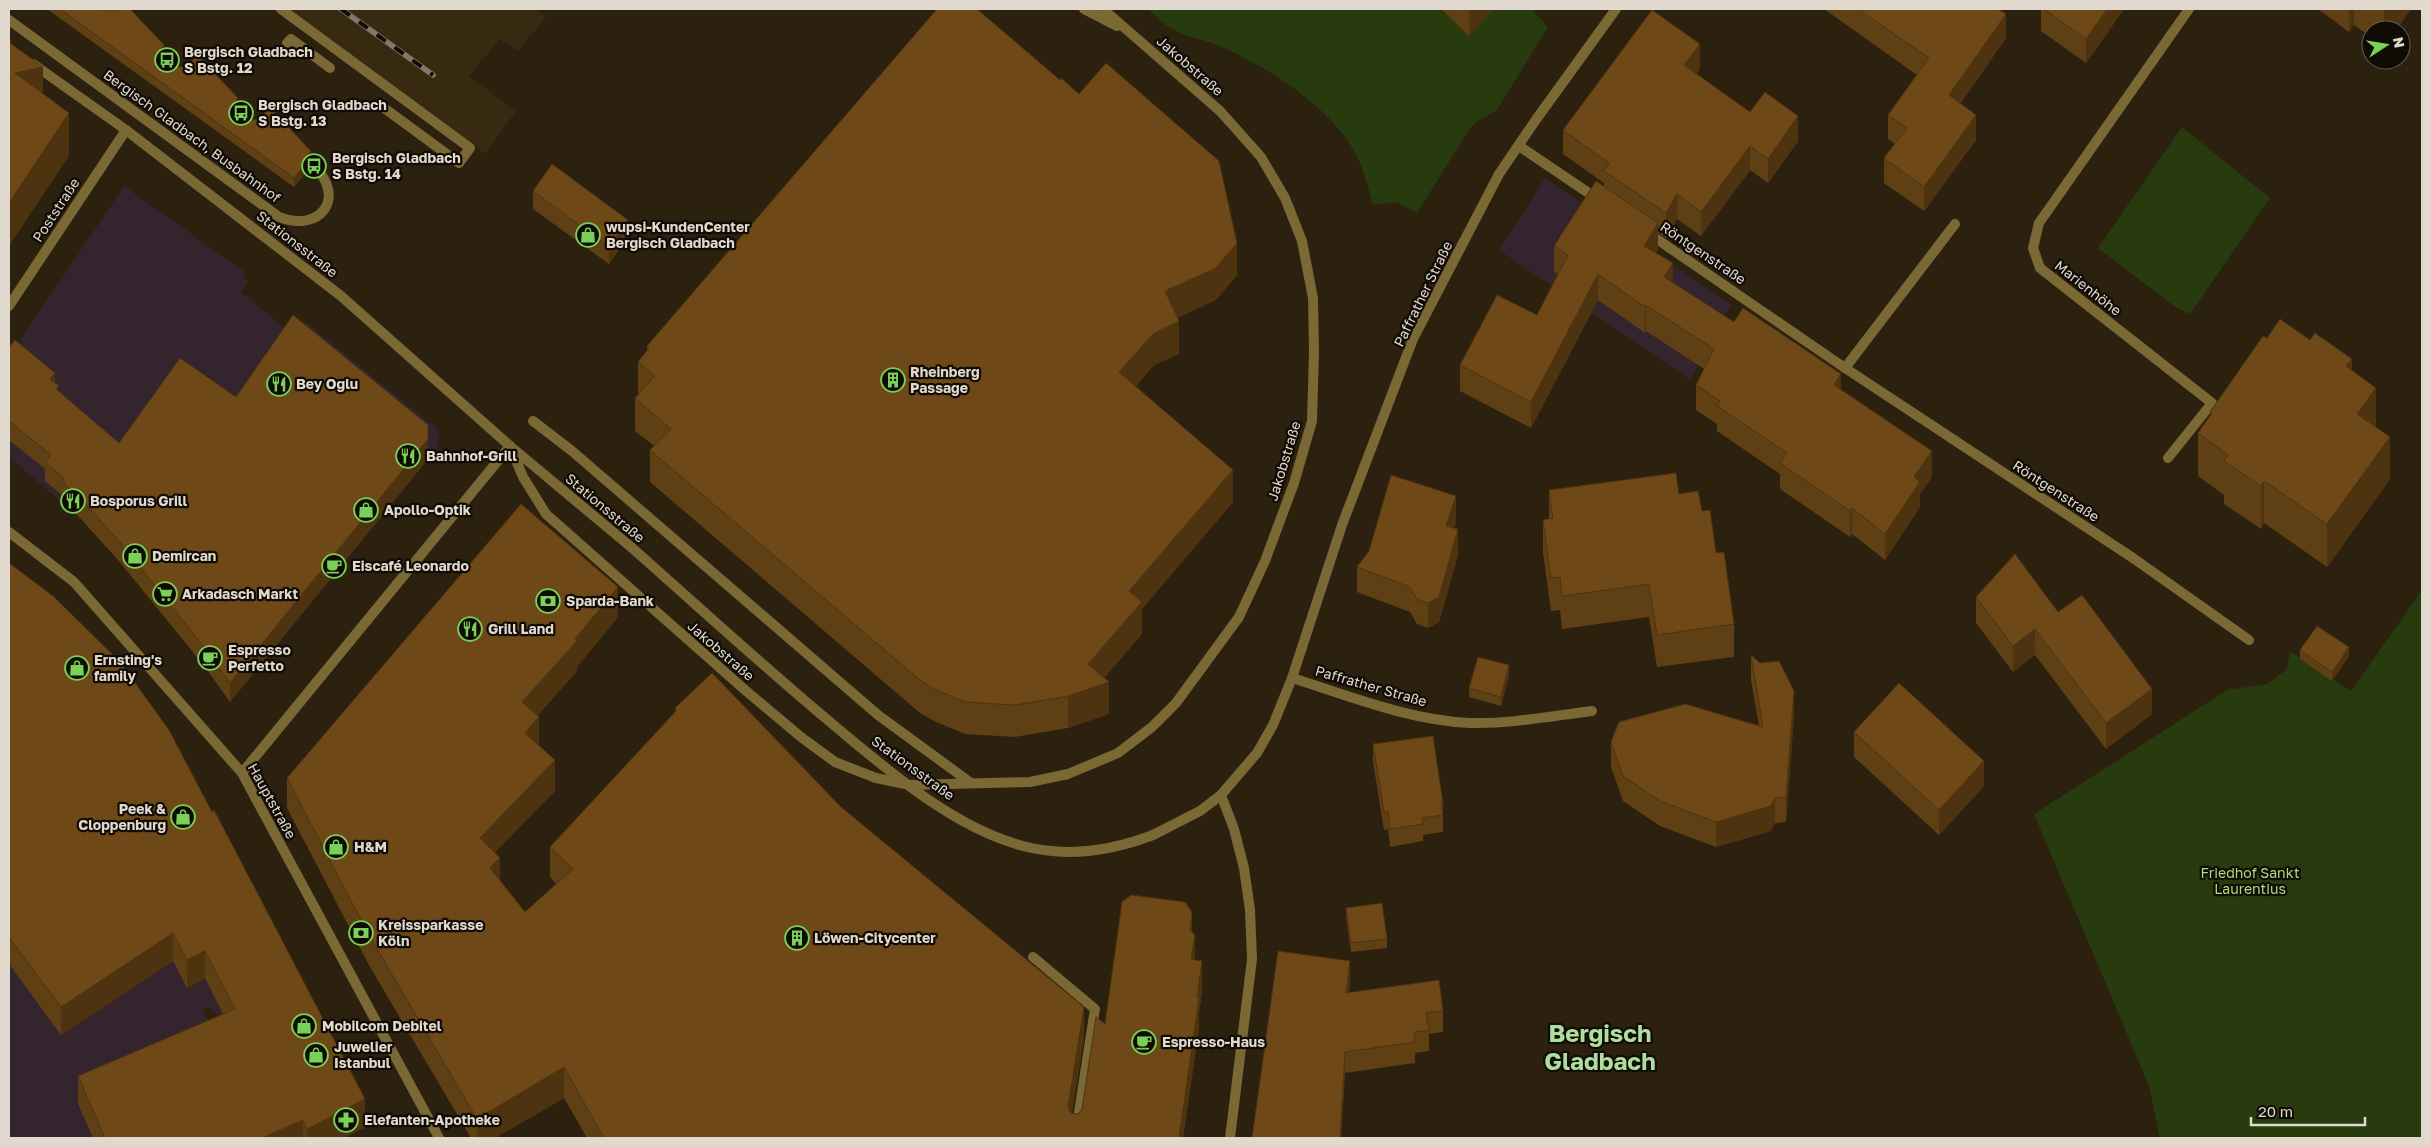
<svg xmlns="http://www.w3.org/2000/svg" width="2431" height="1147" font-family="'Golos Text',sans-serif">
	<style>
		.commercial { fill: #34242e }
		.built { fill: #382911 }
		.green { fill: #273b0e }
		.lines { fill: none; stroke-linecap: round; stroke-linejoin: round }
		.street { stroke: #7a6835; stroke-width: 10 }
		.rail-casing { stroke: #82786a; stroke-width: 5.5 }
		.rail { stroke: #100b05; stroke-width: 4; stroke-dasharray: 11; stroke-linecap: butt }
		.street-bridge { stroke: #7a6835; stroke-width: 10 }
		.wall { fill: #5f3f14 }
		.shaded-wall { fill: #4d3310 }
		.building { fill: #6e4917; stroke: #4d3310 }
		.labels { text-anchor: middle; stroke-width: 4.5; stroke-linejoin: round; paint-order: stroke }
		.poi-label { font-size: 14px; font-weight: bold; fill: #e1d9ce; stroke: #100b05; text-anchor: start }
		.street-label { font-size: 14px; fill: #e1d9ce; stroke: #100b05 }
		.park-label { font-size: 14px; fill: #addc7d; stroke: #100b05 }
		.town-label { font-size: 24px; font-weight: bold; fill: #aede9e; stroke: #100b05 }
	</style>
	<rect width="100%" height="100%" fill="#2c200f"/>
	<g class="commercial">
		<polygon points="1545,178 1731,304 1690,380 1499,250"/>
		<polygon points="124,186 245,272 243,276 248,281 241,292 293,334 303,320 436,428 440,436 437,448 237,694 224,693 203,664 121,563 80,518 9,457 9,357"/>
		<polygon points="9,591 252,908 365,1128 344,1138 289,1138 239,1040 208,1006 203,1009 258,1138 9,1138"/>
	</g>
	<polygon class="built" points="287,9 535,9 546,17 518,51 500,39 469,76 516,111 485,154"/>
	<g class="green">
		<path d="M1148 9H1532L1548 27 1497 110 1475 123 1469 130 1417 213 1397 202 1373 205C1368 187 1364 168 1354 151 1330 107 1269 69 1225 48 1208 40 1187 38 1171 28 1163 24 1155 15 1148 9Z"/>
		<polygon points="2182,127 2270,198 2190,314 2177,308 2098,248"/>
		<polygon points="2422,590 2422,1138 2160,1138 2149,1086 2034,814 2227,690 2267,684 2287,669 2290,651 2351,691"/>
	</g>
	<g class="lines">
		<g class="street">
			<polyline points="101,9 109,15 115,9"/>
			<polyline points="281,9 470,148 459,163 380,105"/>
			<polyline points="1084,9 1117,26"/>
			<path d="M9 20 279 217C320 233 347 198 314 166"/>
			<polyline points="287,43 291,39 330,68"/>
			<polyline points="33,64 126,130 341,296 510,446 631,547"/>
			<polyline points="1519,146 1599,200"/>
			<polyline points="1648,233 1845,368 2133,558 2249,640"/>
			<polyline points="9,306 126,130"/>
			<polyline points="1845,368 1955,224"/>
			<polyline points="533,421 572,451 878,715 971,783"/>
			<polyline points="510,446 523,477 546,514 745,690 801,737 835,762 876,778 910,785 1030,782 1068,774 1118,753 1152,727 1176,703 1239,617 1265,561 1294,483 1312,421 1314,352 1313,298 1302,241 1285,198 1261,157 1220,111 1103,9"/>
			<polyline points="2168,458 2212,403 2040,268 2033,248 2039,223 2189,9"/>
			<polyline points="9,532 74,582 242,773 439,1138"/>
			<path d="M1292 678C1350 696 1408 720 1470 723 1510 724 1552 716 1592 711"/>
			<polyline points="242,773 510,446"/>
			<polyline points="1221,795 1234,829 1244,868 1250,910 1252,959 1230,1138"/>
			<polyline points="1153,835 1200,811 1221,795 1257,753 1273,725 1292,678 1342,525 1413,339 1499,174 1535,121 1616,9"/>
			<polyline points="1033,957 1095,1009 1075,1138"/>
		</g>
		<g class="rail-casing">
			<polyline id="rail" points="341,9 433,75"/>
		</g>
		<use href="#rail" class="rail"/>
		<path class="street-bridge" d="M631 547C699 607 766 669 836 727 890 772 954 828 1023 846 1068 858 1111 851 1153 835"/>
	</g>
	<g class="wall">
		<polygon points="47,9 102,9 164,54 163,56 178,67 238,107 237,110 311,160 308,163 308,170 294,187"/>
		<polygon points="1441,9 1493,9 1469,36"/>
		<polygon points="1824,9 1998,9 2006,38 1960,104 1976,140 1924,211 1884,183 1884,158 1895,144 1888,139 1888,115 1917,75"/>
		<polygon points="2041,9 2124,9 2086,63 2041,31"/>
		<polygon points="2318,9 2411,9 2396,30 2371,30 2371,37 2354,25 2349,32"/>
		<polygon points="1700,69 1696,74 1750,112 1798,141 1768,183 1750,170 1701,236 1677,219 1666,238 1658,233 1658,249 1656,253 1673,283 1841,389 1932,477 1920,494 1920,507 1885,560 1852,534 1850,537 1780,489 1780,474 1717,431 1717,424 1696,410 1696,385 1704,369 1646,331 1645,333 1598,300 1531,428 1460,391 1460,365 1537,315 1558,274 1554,272 1554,246 1604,186 1604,183 1563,154 1563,130"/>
		<polygon points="533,191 628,237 609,264 533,209"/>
		<polygon points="1237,275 1216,300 1177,318 1179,354 1154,365 1136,386 1233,502 1142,609 1142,634 1104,678 1109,714 1068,728 1015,737 965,734 934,721 920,713 650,482 650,450 654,446 635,431 635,398 638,395 638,362 647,351 647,346"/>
		<polygon points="2267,338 2352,370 2376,427 2390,479 2327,567 2264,523 2261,529 2224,504 2224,495 2198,476 2198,433 2210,416 2210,412"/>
		<polygon points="9,347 55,383 59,392 119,443 236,397 428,459 230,702 205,667 119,561 80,518 64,503 64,497 45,481 45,469 9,440"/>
		<polygon points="1549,490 1679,494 1702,511 1716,553 1734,624 1734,657 1657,667 1649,617 1562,629 1560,610 1551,611 1543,552 1543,520 1549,519"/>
		<polygon points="1456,522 1454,528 1458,555 1439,622 1428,628 1417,624 1410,612 1357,592 1357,567"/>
		<polygon points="9,563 365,1127 343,1138 93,1138 78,1104 78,1076 223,1014 205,978 187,988 173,961 61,1035 9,964"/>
		<polygon points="1976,597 2058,612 2152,714 2106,749 2035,655 2013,672 1976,623"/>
		<polygon points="618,617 577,667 577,671 537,716 539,746 555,791 494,853 500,880 525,912 556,884 550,877 550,847 675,712 675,708 841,807 1084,1037 1072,1113 1078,1114 1082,1109 1105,1024 1192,933 1195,960 1202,991 1199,1013 1199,1028 1183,1138 587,1138 564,1098 495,1138 471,1138 370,967 287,808 287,778"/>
		<polygon points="2300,650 2349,656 2332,681 2300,659"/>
		<polygon points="1751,655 1794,716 1786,822 1775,823 1771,831 1716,847 1660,826 1623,801 1611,767 1611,742 1759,726 1751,680"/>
		<polygon points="1509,675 1501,706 1469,697 1469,688"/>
		<polygon points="1854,732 1984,786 1939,835 1854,757"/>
		<polygon points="1373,744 1443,803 1443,832 1423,835 1423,841 1390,847 1388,829 1384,830 1373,762"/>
		<polygon points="1346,908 1387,939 1387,948 1351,952 1346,917"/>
		<polygon points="1350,982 1349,993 1443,1011 1443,1032 1429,1034 1429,1051 1415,1053 1415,1063 1345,1073 1341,1138 1252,1138"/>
	</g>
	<g class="shaded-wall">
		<polygon points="1471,9 1493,9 1469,36 1469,11"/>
		<polygon points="2107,9 2124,9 2086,63 2086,39"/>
		<polygon points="2349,9 2354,9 2354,25 2349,32"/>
		<polygon points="2384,9 2411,9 2396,30 2384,30"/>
		<polygon points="2006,14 2006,38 1949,120 1949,95"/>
		<polygon points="1700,44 1700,69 1684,90 1684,65"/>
		<polygon points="164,45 164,54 160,59 160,50"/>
		<polygon points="43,67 43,110 15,73"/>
		<polygon points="238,98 238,107 234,113 234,104"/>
		<polygon points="69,113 69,156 9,246 9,203"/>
		<polygon points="1976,115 1976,140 1924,211 1924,187"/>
		<polygon points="1798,116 1798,141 1768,183 1768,159"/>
		<polygon points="1750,146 1750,170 1701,236 1701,212"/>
		<polygon points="311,151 311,160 308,163 308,170 294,187 294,178 307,155"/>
		<polygon points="1677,194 1677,219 1666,238 1666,213"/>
		<polygon points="628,220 628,237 609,264 609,247"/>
		<polygon points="1658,223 1658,249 1644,272 1644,246"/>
		<polygon points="1237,243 1237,275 1216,300 1165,323 1165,291"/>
		<polygon points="1673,263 1673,289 1664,277"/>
		<polygon points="1598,274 1598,300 1531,428 1531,402"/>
		<polygon points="1646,305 1646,331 1645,333 1645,307"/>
		<polygon points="1179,321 1179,354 1154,365 1119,405 1119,372 1154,333"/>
		<polygon points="2352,359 2352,401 2346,366"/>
		<polygon points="55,373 55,392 50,379"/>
		<polygon points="1841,374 1841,400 1834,385"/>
		<polygon points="2376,388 2376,430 2357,414"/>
		<polygon points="2390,437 2390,479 2327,567 2327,524"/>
		<polygon points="428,439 428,459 230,702 230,683"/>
		<polygon points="1932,451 1932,477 1920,494 1920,507 1885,560 1885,534 1914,477"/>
		<polygon points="1233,470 1233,502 1142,609 1142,634 1097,686 1109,682 1109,714 1068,728 1068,696 1129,591"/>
		<polygon points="2264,481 2264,523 2261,529 2261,486"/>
		<polygon points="1456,496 1456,522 1446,551 1446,526"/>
		<polygon points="1852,508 1852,534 1850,537 1850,511"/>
		<polygon points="1458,529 1458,555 1439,622 1428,628 1428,603"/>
		<polygon points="618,587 618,617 577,667 577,671 522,732 522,702"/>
		<polygon points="2035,629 2035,655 2013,672 2013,646"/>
		<polygon points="2349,647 2349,656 2332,681 2332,672"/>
		<polygon points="1509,665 1509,675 1501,706 1501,697"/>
		<polygon points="2152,689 2152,714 2106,749 2106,723"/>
		<polygon points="1794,691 1794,716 1786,822 1786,797"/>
		<polygon points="539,717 539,748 525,733"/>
		<polygon points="555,760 555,791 480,868 480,838"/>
		<polygon points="1984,761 1984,786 1939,835 1939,810"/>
		<polygon points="1775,798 1775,823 1771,831 1716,847 1716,822"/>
		<polygon points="500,858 500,889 490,868"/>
		<polygon points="1192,912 1192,942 1190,930"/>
		<polygon points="173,933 173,961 61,1035 61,1007"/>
		<polygon points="1195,935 1195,966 1191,959"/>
		<polygon points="205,951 205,978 187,988 187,960"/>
		<polygon points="1202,961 1202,991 1199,1013 1199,1028 1183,1138 1179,1138"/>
		<polygon points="1350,961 1350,982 1346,1015 1346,993"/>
		<polygon points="1084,1007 1084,1037 1068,1137 1068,1107"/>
		<polygon points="1345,1052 1345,1073 1341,1138 1340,1138"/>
		<polygon points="564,1067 564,1098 495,1138 477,1138 477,1119"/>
		<polygon points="365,1099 365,1127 343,1138 307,1138 307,1129"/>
		<polygon points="303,1120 303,1138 262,1138"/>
	</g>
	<g class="building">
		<polygon points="60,9 102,9 105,11 114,11 115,9 130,9 164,45 160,50 163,56 178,67 187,67 197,55 238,98 234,104 237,110 253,120 259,118 270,108 311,151 307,155 308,161 294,178"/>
		<polygon points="937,9 977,9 1060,80 1061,78 1079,94 1106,63 1219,161 1237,243 1216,268 1165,291 1179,321 1154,333 1119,372 1233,470 1129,591 1142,602 1088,664 1109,682 1068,696 1015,705 965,702 934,689 920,680 650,450 671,429 635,398 655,376 638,362 649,348 647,346"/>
		<polygon points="1858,9 1998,9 2006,14 1949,95 1976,115 1924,187 1884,158 1907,128 1888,115 1929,58"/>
		<polygon points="2044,9 2107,9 2086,39"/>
		<polygon points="1652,10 1700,44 1684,65 1750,112 1765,92 1798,116 1768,159 1750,146 1701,212 1677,194 1666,213 1604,171 1609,163 1563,130"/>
		<polygon points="9,39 11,41 10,43 43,67 15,73 69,113 9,203"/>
		<polygon points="552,164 628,220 609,247 533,191"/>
		<polygon points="1596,181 1658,223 1644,246 1673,263 1664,277 1734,322 1743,308 1841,374 1834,385 1932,451 1914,477 1920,482 1885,534 1852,508 1850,511 1780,463 1787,453 1717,406 1720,401 1696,385 1714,349 1646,305 1645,307 1598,274 1531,402 1460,365 1497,295 1537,315 1568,255 1554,246"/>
		<polygon points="293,315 428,425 428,439 230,683 205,648 119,541 80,498 64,484 64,478 45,462 51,455 9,421 9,347 15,340 55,373 50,379 59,386 56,389 119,443 180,358 236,397"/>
		<polygon points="2280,319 2310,340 2315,333 2352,359 2346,366 2376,388 2357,414 2390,437 2327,524 2264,481 2261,486 2224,461 2228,455 2198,433 2212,413 2210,412 2263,336 2267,338"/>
		<polygon points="1676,473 1679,494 1698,491 1702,511 1710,510 1716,553 1724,552 1734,624 1657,635 1649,584 1562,596 1560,577 1551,578 1543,520 1553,518 1549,490"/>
		<polygon points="1391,475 1456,496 1446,526 1458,529 1439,597 1428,603 1417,599 1410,587 1357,567 1369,551"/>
		<polygon points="521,504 618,587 575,639 577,641 522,702 539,717 525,733 555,760 480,838 500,858 490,868 525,912 573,869 550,847 677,710 675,708 712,673 841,807 1084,1007 1068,1107 1071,1113 1078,1114 1082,1109 1096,1017 1105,1024 1122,902 1131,895 1185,902 1192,912 1190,930 1195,935 1191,959 1202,961 1197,997 1199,998 1179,1138 604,1138 564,1067 477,1119 370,937 287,778"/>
		<polygon points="2015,554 2058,612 2082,595 2152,689 2106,723 2035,629 2013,646 1976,597"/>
		<polygon points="9,563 53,596 120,662 169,730 212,812 214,810 365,1099 307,1129 303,1120 262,1138 105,1138 78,1076 235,1009 205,951 187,960 173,933 61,1007 9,937"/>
		<polygon points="2317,626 2349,647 2332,672 2300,650"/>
		<polygon points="1751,655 1760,663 1779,661 1794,691 1786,797 1775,798 1771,806 1716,822 1660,801 1623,776 1611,742 1619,722 1685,704 1763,727"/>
		<polygon points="1478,657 1509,665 1501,697 1469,688"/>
		<polygon points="1899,683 1984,761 1939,810 1854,732"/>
		<polygon points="1433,736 1443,803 1441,803 1443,815 1422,818 1423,824 1390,829 1388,811 1384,812 1373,744"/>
		<polygon points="1382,903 1387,939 1351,943 1346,908"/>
		<polygon points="1278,951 1350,961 1346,993 1439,980 1443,1011 1426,1013 1429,1030 1414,1032 1415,1042 1345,1052 1340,1138 1252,1138"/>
	</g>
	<defs>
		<g id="bus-ring" transform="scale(1.25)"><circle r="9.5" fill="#100b05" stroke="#7ad157" stroke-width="1.5"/><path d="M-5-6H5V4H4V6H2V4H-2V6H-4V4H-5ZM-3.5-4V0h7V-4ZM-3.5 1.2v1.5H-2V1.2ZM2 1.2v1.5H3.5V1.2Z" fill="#7ad157"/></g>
		<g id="shop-ring" transform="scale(1.25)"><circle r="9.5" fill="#100b05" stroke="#7ad157" stroke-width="1.5"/><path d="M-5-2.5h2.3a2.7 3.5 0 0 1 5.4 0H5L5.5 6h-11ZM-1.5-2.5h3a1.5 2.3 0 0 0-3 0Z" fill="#7ad157"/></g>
		<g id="building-ring" transform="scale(1.25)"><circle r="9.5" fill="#100b05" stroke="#7ad157" stroke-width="1.5"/><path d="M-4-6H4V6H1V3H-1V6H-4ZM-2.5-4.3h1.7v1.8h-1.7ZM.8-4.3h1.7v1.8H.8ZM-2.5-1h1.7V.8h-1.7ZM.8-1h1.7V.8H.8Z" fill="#7ad157"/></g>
		<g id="restaurant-ring" transform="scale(1.25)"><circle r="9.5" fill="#100b05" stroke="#7ad157" stroke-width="1.5"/><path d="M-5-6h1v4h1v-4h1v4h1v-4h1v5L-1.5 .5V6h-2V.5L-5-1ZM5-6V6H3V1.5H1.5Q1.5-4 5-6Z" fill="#7ad157"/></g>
		<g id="cafe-ring" transform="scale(1.25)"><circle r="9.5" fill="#100b05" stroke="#7ad157" stroke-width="1.5"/><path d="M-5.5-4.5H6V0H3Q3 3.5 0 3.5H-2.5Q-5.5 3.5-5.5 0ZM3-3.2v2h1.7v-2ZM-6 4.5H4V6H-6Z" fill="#7ad157"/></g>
		<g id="supermarket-ring" transform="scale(1.25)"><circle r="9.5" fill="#100b05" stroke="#7ad157" stroke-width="1.5"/><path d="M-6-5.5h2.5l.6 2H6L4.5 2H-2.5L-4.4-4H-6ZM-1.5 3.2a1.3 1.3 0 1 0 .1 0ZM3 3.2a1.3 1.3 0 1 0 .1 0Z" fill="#7ad157"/></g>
		<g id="bank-ring" transform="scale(1.25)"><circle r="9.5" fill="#100b05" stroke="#7ad157" stroke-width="1.5"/><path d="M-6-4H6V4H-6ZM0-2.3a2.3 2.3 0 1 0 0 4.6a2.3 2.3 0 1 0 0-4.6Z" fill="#7ad157"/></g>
		<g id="pharmacy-ring" transform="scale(1.25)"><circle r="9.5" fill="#100b05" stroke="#7ad157" stroke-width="1.5"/><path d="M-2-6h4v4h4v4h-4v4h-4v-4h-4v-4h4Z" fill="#7ad157"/></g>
	</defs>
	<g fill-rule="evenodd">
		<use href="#bus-ring" x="167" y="60"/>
		<use href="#bus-ring" x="241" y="113"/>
		<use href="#bus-ring" x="314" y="166"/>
		<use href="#shop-ring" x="588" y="235"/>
		<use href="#building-ring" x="893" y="380"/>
		<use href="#restaurant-ring" x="279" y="384"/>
		<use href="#restaurant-ring" x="408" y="456"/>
		<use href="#restaurant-ring" x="73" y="501"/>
		<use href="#shop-ring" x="366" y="510"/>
		<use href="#shop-ring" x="135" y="556"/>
		<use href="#cafe-ring" x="334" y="566"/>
		<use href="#supermarket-ring" x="165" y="594"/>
		<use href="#bank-ring" x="548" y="601"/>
		<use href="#restaurant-ring" x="470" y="629"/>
		<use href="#cafe-ring" x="210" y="658"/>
		<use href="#shop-ring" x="77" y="668"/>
		<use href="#shop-ring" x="183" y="817"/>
		<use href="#shop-ring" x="336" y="847"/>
		<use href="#bank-ring" x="361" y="933"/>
		<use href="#building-ring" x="797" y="938"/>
		<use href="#shop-ring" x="304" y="1026"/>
		<use href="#cafe-ring" x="1144" y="1042"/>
		<use href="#shop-ring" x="316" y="1055"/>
		<use href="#pharmacy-ring" x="346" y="1120"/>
	</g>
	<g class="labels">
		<g class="poi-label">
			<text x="184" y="57">Bergisch Gladbach<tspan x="184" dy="16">S Bstg. 12</tspan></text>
			<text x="258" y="110">Bergisch Gladbach<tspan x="258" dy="16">S Bstg. 13</tspan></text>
			<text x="332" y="163">Bergisch Gladbach<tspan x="332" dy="16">S Bstg. 14</tspan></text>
			<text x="606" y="232">wupsi-KundenCenter<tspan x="606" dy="16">Bergisch Gladbach</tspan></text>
			<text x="910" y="377">Rheinberg<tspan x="910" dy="16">Passage</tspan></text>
			<text x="296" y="389">Bey Oglu</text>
			<text x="426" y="461">Bahnhof-Grill</text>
			<text x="90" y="506">Bosporus Grill</text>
			<text x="384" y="515">Apollo-Optik</text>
			<text x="152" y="561">Demircan</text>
			<text x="352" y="571">Eiscafé Leonardo</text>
			<text x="182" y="599">Arkadasch Markt</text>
			<text x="566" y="606">Sparda-Bank</text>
			<text x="488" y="634">Grill Land</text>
			<text x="228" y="655">Espresso<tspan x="228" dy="16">Perfetto</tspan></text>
			<text x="94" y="665">Ernsting's<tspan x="94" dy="16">family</tspan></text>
			<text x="166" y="814" text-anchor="end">Peek &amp;<tspan x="166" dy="16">Cloppenburg</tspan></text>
			<text x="354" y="852">H&amp;M</text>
			<text x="378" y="930">Kreissparkasse<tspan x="378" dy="16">Köln</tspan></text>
			<text x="814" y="943">Löwen-Citycenter</text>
			<text x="322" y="1031">Mobilcom Debitel</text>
			<text x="1162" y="1047">Espresso-Haus</text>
			<text x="334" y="1052">Juwelier<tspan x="334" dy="16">Istanbul</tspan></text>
			<text x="364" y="1125">Elefanten-Apotheke</text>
		</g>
		<g class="street-label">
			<text transform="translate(1190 66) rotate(41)" y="5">Jakobstraße</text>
			<text transform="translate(192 136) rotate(36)" y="5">Bergisch Gladbach, Busbahnhof</text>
			<text transform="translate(56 210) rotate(-57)" y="5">Poststraße</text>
			<text transform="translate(297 244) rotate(38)" y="5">Stationsstraße</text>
			<text transform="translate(1703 253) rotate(34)" y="5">Röntgenstraße</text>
			<text transform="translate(2088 288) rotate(38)" y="5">Marienhöhe</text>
			<text transform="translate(1423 294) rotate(-64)" y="5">Paffrather Straße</text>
			<text transform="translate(1284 461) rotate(-73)" y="5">Jakobstraße</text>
			<text transform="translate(2056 491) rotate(33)" y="5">Röntgenstraße</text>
			<text transform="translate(605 508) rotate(40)" y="5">Stationsstraße</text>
			<text transform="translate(721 651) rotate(41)" y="5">Jakobstraße</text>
			<text transform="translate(1371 686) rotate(16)" y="5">Paffrather Straße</text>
			<text transform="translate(913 768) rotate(36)" y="5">Stationsstraße</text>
			<text transform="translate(272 801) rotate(61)" y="5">Hauptstraße</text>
		</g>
		<g class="park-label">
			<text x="2250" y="878">Friedhof Sankt<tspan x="2250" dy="16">Laurentius</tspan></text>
		</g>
		<g class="town-label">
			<text x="1600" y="1042">Bergisch<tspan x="1600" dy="28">Gladbach</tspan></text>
		</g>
	</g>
	<rect width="2431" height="1147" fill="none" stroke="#e1d9ce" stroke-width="20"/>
	<g transform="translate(2386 45) rotate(78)"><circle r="24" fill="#100b05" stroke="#645d55"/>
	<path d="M0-4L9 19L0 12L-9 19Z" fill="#7ad157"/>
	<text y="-8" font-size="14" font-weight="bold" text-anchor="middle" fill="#e1d9ce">N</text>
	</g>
	<path d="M2251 1117v8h114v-8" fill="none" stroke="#e1d9ce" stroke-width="2.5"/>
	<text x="2258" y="1117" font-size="15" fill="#e1d9ce" stroke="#100b05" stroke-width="4" paint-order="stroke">20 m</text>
</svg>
